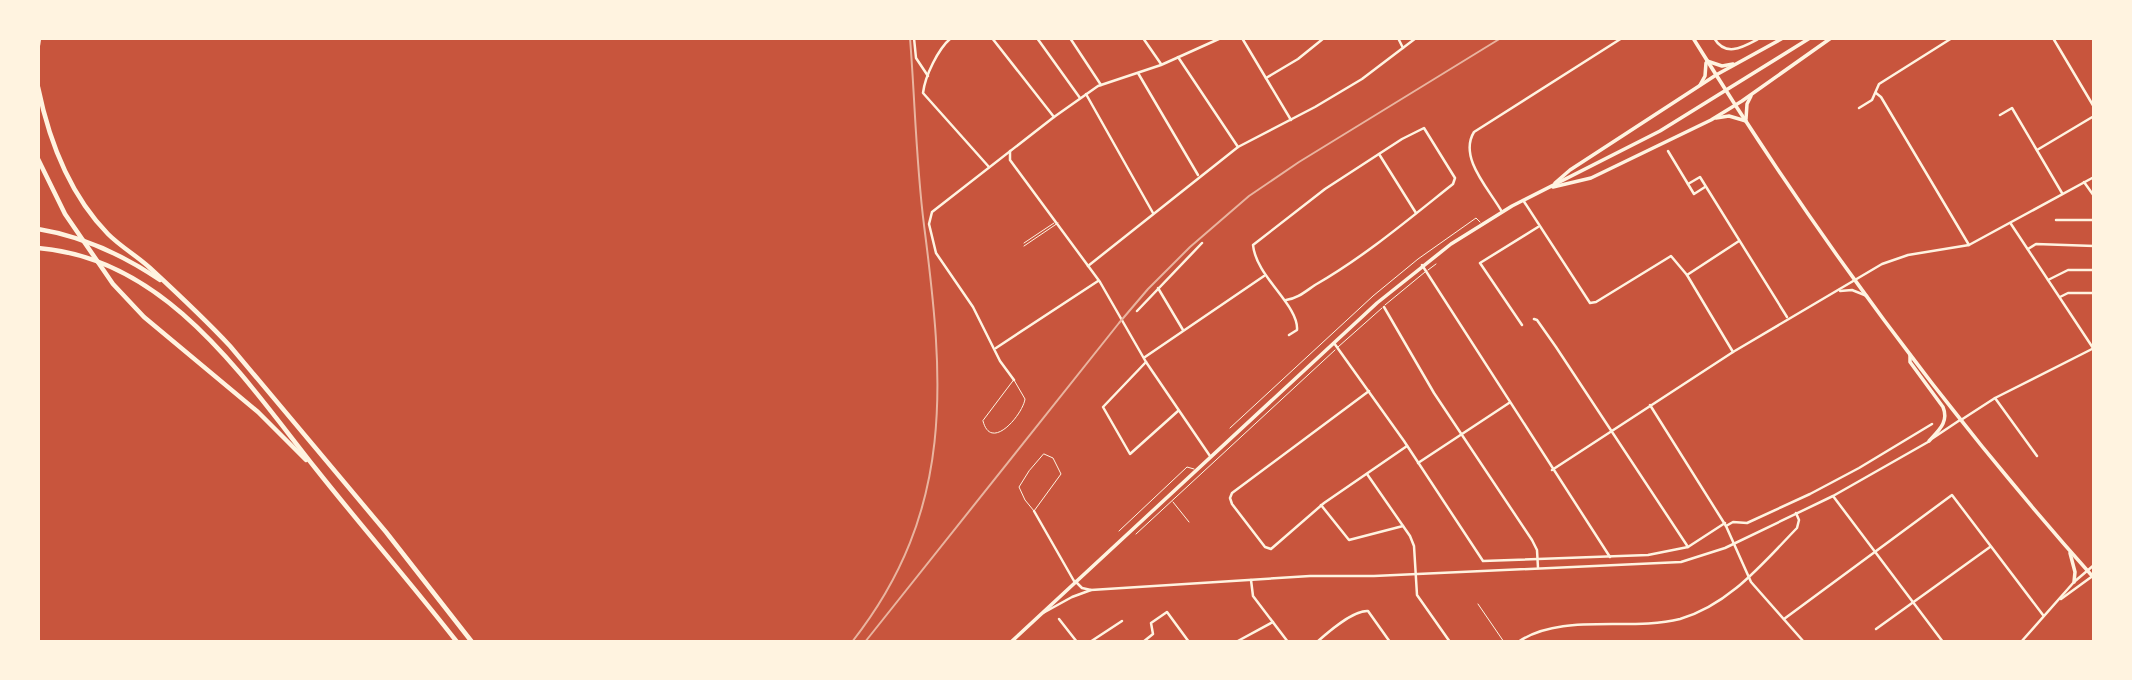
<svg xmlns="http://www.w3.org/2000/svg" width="2132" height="680" font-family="Raleway,sans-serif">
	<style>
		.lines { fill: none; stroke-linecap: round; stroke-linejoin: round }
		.service { stroke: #fff3e0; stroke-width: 1 }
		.minor { stroke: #fff3e0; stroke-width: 2.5 }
		.tertiary { stroke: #fff3e0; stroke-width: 2.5 }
		.secondary { stroke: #fff3e0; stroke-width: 3.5 }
		.motorway { stroke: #fff3e0; stroke-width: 4.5 }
		.rail { stroke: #e9b49f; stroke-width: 2 }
	</style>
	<rect width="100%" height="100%" fill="#c8553d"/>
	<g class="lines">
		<g class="service">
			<polyline points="1024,243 1054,223"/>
			<polyline points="1024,246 1058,223"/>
			<polyline points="1428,270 1436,264"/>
			<polyline points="1385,305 1425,272"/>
			<polyline points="1338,347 1382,308"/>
			<path d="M1014 380 1025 399C1023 414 991 453 983 421Z"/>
			<polyline points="1230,428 1373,296 1418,259 1476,218 1480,222"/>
			<polygon points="1044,454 1053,458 1061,474 1034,511 1025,500 1019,487 1029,471"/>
			<polyline points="1173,502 1189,522"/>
			<polyline points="1119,531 1187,467 1194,469"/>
			<polyline points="1136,534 1335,350"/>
			<polyline points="1478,604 1504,642"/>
		</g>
		<g class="minor">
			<polyline points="914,38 916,58 928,76"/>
			<path d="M951 38C938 49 925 76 923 93L989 167"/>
			<polyline points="992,38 1054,117"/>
			<polyline points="1037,38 1080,98"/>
			<polyline points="1070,38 1101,85"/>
			<polyline points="1143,38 1161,64"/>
			<polyline points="1242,38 1291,120"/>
			<polyline points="1398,38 1403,48"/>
			<path d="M1714 38C1726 58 1743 47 1760 38"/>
			<polyline points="2053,38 2094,107"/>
			<polyline points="1178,57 1238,147"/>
			<polyline points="1138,73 1198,175"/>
			<polyline points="1266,78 1298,59 1324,38"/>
			<polyline points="1876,93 1881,97 1969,245"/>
			<polyline points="1086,94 1153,213"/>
			<polyline points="1859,108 1872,100 1879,84 1952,38"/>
			<polyline points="2000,115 2012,108 2062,193"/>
			<polyline points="2037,150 2094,116"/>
			<polyline points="1010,151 1010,160 1100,282 1146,362 1210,456"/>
			<polyline points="1668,151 1694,194 1705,187"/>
			<polyline points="1379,154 1416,213"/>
			<polyline points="2084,182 2094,196"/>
			<polyline points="1688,184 1700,177 1787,317"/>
			<polyline points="1523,200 1590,303 1596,302 1671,256 1687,275 1733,352"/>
			<path d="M1502 212C1490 190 1458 158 1474 132L1622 38"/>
			<polyline points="2056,220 2094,220"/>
			<polyline points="2011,224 2093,348"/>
			<polyline points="2028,249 2036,244 2094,246"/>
			<polyline points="1422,265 1610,557"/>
			<polyline points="1088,266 1238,147 1315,107 1362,79 1416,38"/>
			<polyline points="1687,275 1739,241"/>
			<polyline points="2048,280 2068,270 2094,270"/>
			<polyline points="1158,288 1183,330"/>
			<polyline points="1840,291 1852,290 1867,296"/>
			<polyline points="2060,297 2068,293 2094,293"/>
			<path d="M1286 300C1297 299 1306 291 1315 285 1364 257 1409 219 1453 184L1455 178 1424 128 1402 139 1325 189 1253 245C1256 277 1299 305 1297 330L1289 335"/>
			<polyline points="1384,307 1434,393 1532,540 1537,550 1538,568"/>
			<polyline points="1137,311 1202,243"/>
			<polyline points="1534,319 1537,320 1556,347 1688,547"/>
			<polyline points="1522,325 1480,263 1538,227"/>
			<polyline points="1334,343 1404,441 1483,561 1648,555 1688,547 1725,523"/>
			<polyline points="996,348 1098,281"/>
			<polyline points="1145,357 1264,276"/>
			<polyline points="1146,362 1103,407 1130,454 1178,411"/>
			<polyline points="1014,380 1000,361 973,307 936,253 929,224 932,212 1054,117 1098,86 1161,65 1221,38"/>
			<polyline points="1369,391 1232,493 1230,498 1232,504 1265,547 1271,549 1324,503 1407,446"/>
			<polyline points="1995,398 2037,456"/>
			<polyline points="1650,405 1726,526 1751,582 1804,642"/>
			<polyline points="1961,420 1995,398 2094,348"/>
			<polyline points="1418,463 1509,403"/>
			<polyline points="1552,470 1733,352 1882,264 1908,255 1969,245 2094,177"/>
			<polyline points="1367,474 1410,536 1414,546 1417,595 1450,642"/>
			<polyline points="1833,496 1943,642"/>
			<polyline points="1321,505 1349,540 1403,526"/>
			<polyline points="1034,511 1074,581"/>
			<polyline points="1726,526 1733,522 1747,523 1810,494 1859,468 1932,424"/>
			<polyline points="1251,580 1253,596 1288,642"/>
			<polyline points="1059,619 1077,642"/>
			<polyline points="1784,619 1952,495 2043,615"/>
			<polyline points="1876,629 1990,547"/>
			<polyline points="1090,642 1122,621"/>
			<polyline points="1143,642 1153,634 1151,623 1167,612 1189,642"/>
			<polyline points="1236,642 1273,622"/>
			<path d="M1317 642C1328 632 1354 610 1368 611L1390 642"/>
			<path d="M1518 642C1562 612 1630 632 1680 619 1729 605 1763 563 1797 528L1799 520 1796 513"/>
		</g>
		<g class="tertiary">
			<polyline points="1933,438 1960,420"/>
			<polyline points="1075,581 1082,588 1091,590 1310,576 1374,576 1681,562 1725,548 1833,496 1928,442"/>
			<polyline points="2061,599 2094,575"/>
			<polyline points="1043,613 1072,597 1091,590"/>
			<polyline points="2021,642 2074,582 2094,565"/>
		</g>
		<g class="secondary">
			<path d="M1693 38C1811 229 1944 410 2094 578"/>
			<polyline points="1707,61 1722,66 1733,64"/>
			<polyline points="1700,85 1705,76 1706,63"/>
			<polyline points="1716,118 1729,116 1746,121"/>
			<polyline points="1746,119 1747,104 1751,96"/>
			<polyline points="1555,183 1570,170 1716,75 1783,38"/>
			<polyline points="1553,187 1591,178 1711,120 1742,101 1831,38"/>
			<path d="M1910 355V362L1943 407C1949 422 1939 430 1929 441"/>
			<polyline points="2070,553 2075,572 2074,582"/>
			<polyline points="1011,642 1377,303 1451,244 1512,206 1660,131 1810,38"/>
		</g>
		<g class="motorway">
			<polyline points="38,45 39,38"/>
			<path d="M38 87C49 141 69 194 108 234 121 247 137 256 150 268 177 293 205 319 230 346L386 532 472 642"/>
			<polyline points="38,159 65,214 113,284 144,317 258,412 306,460"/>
			<path d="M38 229C82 236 123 255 160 280"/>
			<path d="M38 248C166 258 243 377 316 469 362 527 411 583 457 642"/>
		</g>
		<g class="rail">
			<path d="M852 642C956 510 944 380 924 225 916 163 915 100 910 38"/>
			<polyline points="865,642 1119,323 1148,289 1190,247 1249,196 1299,162 1501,38"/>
		</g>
	</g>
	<rect width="2132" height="680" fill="none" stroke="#fff3e0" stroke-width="80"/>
</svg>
